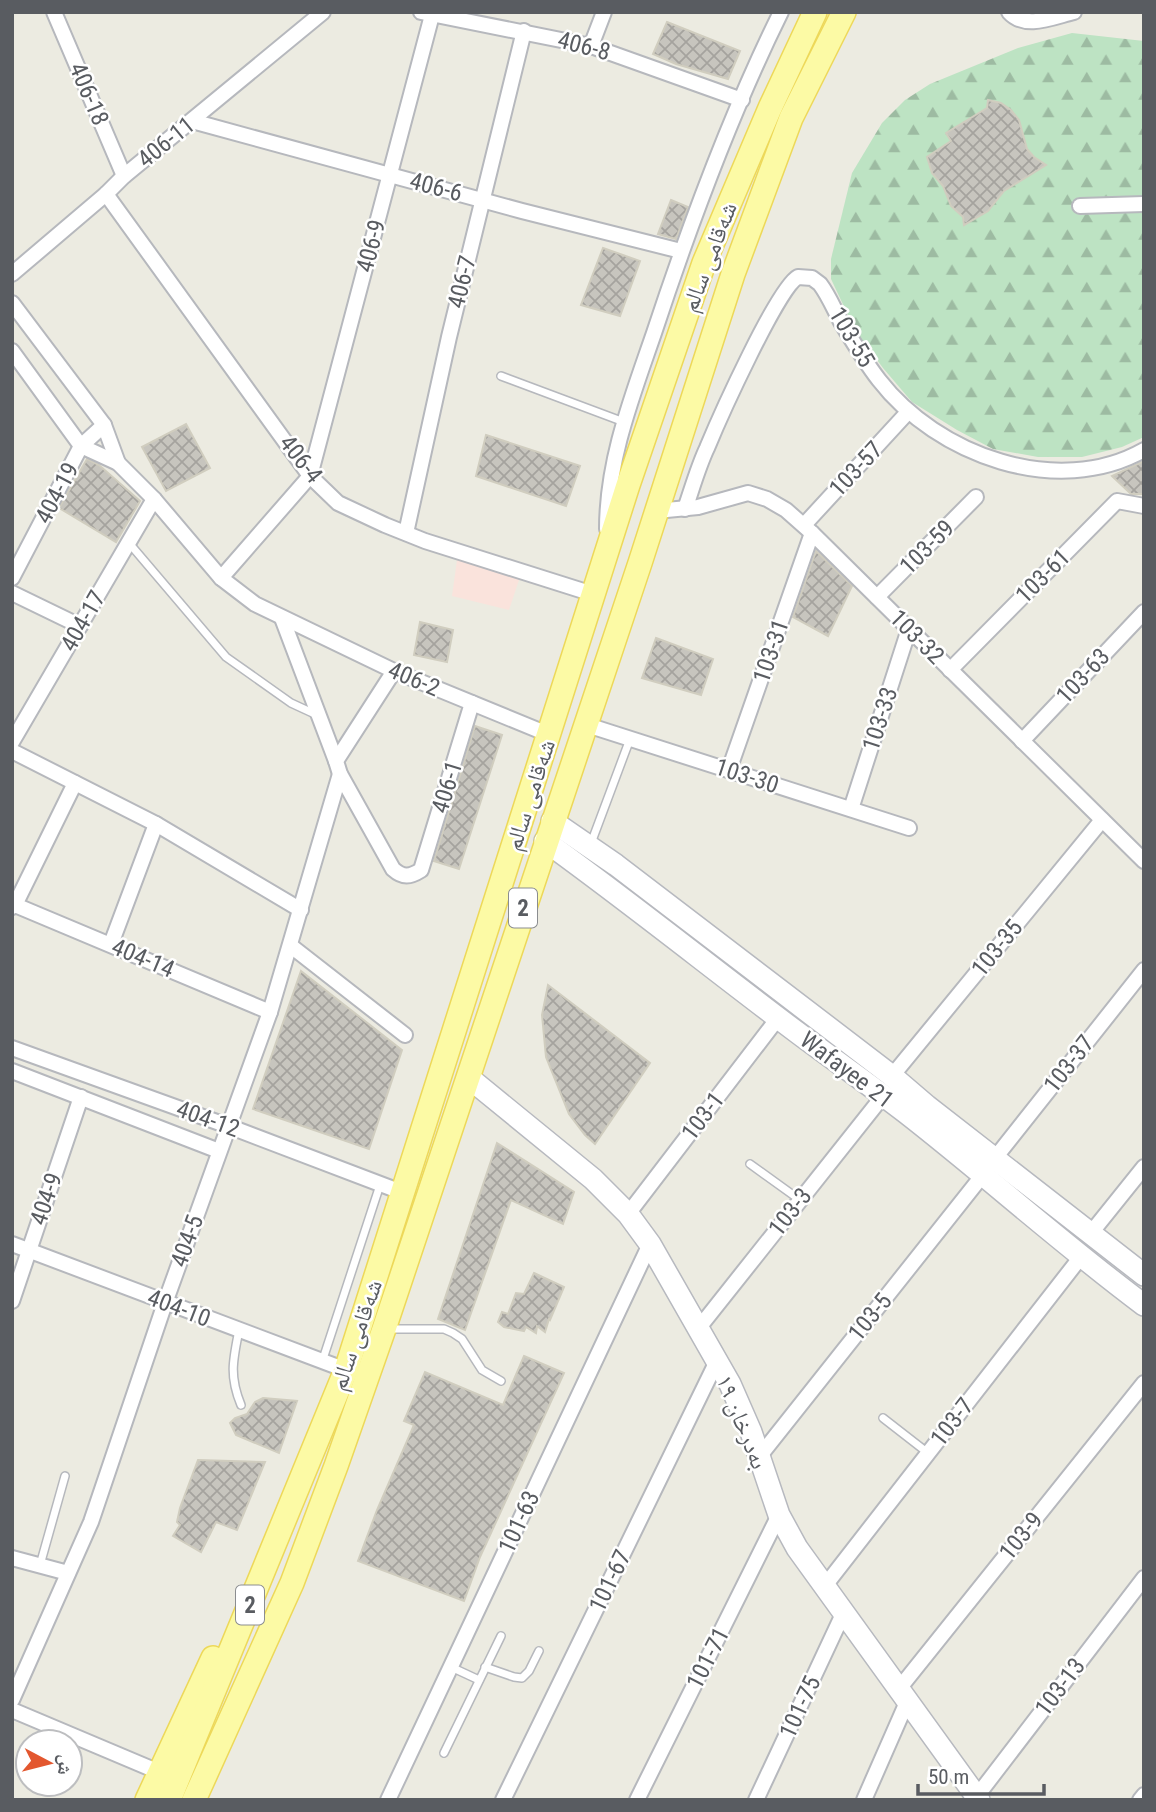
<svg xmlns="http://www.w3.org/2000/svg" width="1156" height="1812" font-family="'Roboto Condensed','Noto Naskh Arabic',sans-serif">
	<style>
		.medical { fill: #fae3dc }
		.forest { fill: url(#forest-firs) }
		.building { fill: url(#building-cross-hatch); stroke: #d0cdbf; stroke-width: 2 }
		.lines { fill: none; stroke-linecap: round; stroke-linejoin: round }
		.lane-casing { stroke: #b6b8bd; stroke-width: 10 }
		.street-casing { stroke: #b6b8bd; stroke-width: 18 }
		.secondary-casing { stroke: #b7b9bf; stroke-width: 24 }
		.primary-casing { stroke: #edd859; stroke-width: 26 }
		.lane { stroke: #fff; stroke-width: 7 }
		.street { stroke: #fff; stroke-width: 14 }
		.secondary { stroke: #fff; stroke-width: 21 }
		.primary { stroke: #fcfaa5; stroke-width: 23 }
		.labels { text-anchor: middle; stroke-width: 5; stroke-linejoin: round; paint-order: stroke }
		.shield { fill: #fff; stroke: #8b8d90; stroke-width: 2 }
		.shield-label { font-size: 23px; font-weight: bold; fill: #595c61 }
		.street-label { font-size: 24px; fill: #595c61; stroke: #fff }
	</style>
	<defs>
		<pattern id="forest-firs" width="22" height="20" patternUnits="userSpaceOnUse" patternTransform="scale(1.75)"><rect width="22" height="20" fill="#bde3c3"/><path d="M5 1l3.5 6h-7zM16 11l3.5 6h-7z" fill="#9dbba2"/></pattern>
		<pattern id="building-cross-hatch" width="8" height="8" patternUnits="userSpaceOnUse" patternTransform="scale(1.75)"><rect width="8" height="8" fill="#c7c5be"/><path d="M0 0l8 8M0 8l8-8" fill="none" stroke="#a5a39e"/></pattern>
	</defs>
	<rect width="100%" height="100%" fill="#ecebe1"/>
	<polygon class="medical" points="458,553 521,574 509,610 452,596"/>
	<polygon class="forest" points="1072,33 1144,41 1144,437 1122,447 1082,457 1038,457 993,449 957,430 912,402 883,368 856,332 831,279 831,259 852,173 882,123 905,100 930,84 1018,48"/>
	<g class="building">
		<polygon points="667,22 740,51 728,79 676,64 653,54"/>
		<polygon points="988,100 1001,103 1011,110 1019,120 1027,149 1034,157 1046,165 1004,191 988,211 964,225 963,217 951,206 943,186 932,173 927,157 951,141 946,133 987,108"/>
		<polygon points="671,200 688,207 676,239 658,234"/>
		<polygon points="603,248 640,261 620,316 581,305"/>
		<polygon points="186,424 210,468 166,491 142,447"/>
		<polygon points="486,435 580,466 566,506 476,476"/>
		<polygon points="87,459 99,465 140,501 116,542 59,508"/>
		<polygon points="1144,461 1144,494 1131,494 1112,476"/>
		<polygon points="816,551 852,586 828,636 793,617"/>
		<polygon points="420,622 453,630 447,662 414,655"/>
		<polygon points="656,638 713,659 701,695 642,678"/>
		<polygon points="475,726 502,735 459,869 434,861"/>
		<polygon points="301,971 402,1050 369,1149 253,1109"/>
		<polygon points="548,985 650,1063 595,1144 585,1135 569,1114 546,1057 542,1015"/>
		<polygon points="497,1143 574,1192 563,1224 511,1200 465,1330 438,1319"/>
		<polygon points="534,1273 564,1287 550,1320 549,1319 545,1332 537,1326 536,1333 526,1327 524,1331 504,1327 498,1322 502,1312 508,1314 516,1293 524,1294"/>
		<polygon points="524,1356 564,1373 480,1557 464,1601 358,1561 377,1510 414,1425 404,1421 425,1372 503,1405"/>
		<polygon points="263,1398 297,1401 279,1453 236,1435 230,1423 235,1418 247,1414 255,1402"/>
		<polygon points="198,1460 265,1462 237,1530 216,1522 201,1552 173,1536 180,1525 177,1522 180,1508"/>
	</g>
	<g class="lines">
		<g class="lane-casing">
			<g id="lane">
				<polyline points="501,376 624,422"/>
				<polyline points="129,543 226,657 291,703 317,715"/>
				<polyline points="590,846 630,739"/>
				<polyline points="750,1164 800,1200"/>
				<polyline points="389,1329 444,1329 453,1333 462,1339 482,1370 501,1381"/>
				<path d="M239 1330C233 1360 229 1376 241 1405"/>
				<polyline points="322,1362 380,1185"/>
				<polyline points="883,1418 928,1453"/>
				<polyline points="40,1565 65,1476"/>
				<polyline points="451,1667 479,1680"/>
				<polyline points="485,1667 514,1677 522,1678 529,1671 539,1651"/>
				<polyline points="444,1753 501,1636"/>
			</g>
		</g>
		<g class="street-casing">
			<g id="street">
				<polyline points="54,12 124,176"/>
				<polyline points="421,12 591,46 742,100"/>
				<path d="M1009 12C1025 30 1053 17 1074 12"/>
				<polyline points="591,46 604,12"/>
				<polyline points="192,121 522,211 681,251"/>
				<polyline points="106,194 310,476 338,503 385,525 425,541 593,594"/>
				<polyline points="1080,206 1144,204"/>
				<polyline points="12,274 106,194 124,176 323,12"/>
				<polyline points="12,303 104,425 118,463"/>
				<polyline points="12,351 81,446 118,463 154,499 221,578 255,604 394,671 550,735"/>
				<path d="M685 509C692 489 698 467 707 448 719 419 778 287 798 277L812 278 820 284C829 296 834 309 841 322 853 342 865 362 879 380 937 455 1057 499 1144 450"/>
				<polyline points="656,511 698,507 748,493 767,499 786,510 812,533 1144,861"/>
				<polyline points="804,525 908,412"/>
				<path d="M607 529C607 460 632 397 654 333 690 224 730 115 781 12"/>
				<polyline points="406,533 449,337 524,31"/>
				<polyline points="12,578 81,446 104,425"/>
				<polyline points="221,578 310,476 432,15"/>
				<polyline points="12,593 80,626"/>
				<polyline points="877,597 976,497"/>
				<polyline points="282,618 336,761"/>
				<polyline points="950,670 1117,501 1144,506"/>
				<path d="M394 671 336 761 340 774 393 869C403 878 410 877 421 870L472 703"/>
				<polyline points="584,724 909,828"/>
				<polyline points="1022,741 1144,612"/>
				<polyline points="12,742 154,499"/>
				<polyline points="12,751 156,824 301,910"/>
				<polyline points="729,770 812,533"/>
				<polyline points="851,809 909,629"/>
				<polyline points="15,905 270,1012"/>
				<polyline points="12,907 15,905 75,783"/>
				<polyline points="111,944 156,824"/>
				<polyline points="291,946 405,1035"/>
				<polyline points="12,1048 228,1126 404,1193"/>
				<polyline points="12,1071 219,1151"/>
				<polyline points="892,1076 1102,820"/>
				<polyline points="995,1158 1144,970"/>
				<polyline points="628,1214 778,1018"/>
				<polyline points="1091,1233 1144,1167"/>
				<polyline points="12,1244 346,1370"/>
				<polyline points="12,1301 81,1097"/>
				<polyline points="698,1329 883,1096"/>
				<polyline points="759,1457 982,1176"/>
				<polyline points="12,1558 68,1573"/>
				<polyline points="824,1587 1080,1258"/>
				<polyline points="898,1690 1144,1383"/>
				<polyline points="12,1700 91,1522 165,1303 270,1012 340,774"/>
				<polyline points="12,1710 159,1772"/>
				<polyline points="977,1796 1144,1578"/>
				<polyline points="388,1800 650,1244"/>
				<polyline points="503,1800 717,1361"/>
				<polyline points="637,1800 779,1515"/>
				<polyline points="756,1800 843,1614"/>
				<polyline points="864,1800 907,1702"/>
				<polyline points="1140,1800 1144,1795"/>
			</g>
		</g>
		<g class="secondary-casing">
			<g id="secondary">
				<polyline points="552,821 616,865 892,1076 927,1106 1144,1275"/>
				<path d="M545 841C631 903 714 970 798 1033 834 1060 870 1085 905 1112 986 1175 1062 1244 1144 1305"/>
				<polyline points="468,1077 593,1179 628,1214 650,1244 730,1384 751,1432 779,1515 797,1548 979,1800"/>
			</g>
		</g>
		<g class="primary-casing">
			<g id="primary">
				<polyline points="147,1800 213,1658"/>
				<polyline points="169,1800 346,1370 628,485 704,263 770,108 815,12"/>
				<polyline points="194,1800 292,1583 336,1466 384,1329 640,563 733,274 791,118 844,12"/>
			</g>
		</g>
		<use href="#lane" class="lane"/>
		<use href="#street" class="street"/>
		<use href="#secondary" class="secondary"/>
		<use href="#primary" class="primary"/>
	</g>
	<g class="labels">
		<g class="shield">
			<rect x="509" y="888.5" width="28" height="39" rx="5"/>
			<rect x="236" y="1585.5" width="28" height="39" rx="5"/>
		</g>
		<g class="shield-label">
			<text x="523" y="916">2</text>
			<text x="250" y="1613">2</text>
		</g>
		<g class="street-label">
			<text transform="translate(584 46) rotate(15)" y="8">406-8</text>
			<text transform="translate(89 94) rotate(67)" y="8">406-18</text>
			<text transform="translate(166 142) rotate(-39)" y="8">406-11</text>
			<text transform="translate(436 187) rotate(15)" y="8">406-6</text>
			<text transform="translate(371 246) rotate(-75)" y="8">406-9</text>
			<text transform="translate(709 257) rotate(-69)" y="8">شەقامی سالم</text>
			<text transform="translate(462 282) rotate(-76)" y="8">406-7</text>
			<text transform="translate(852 337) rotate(59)" y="8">103-55</text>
			<text transform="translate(301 459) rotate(52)" y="8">406-4</text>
			<text transform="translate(856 469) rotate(-47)" y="8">103-57</text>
			<text transform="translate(57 493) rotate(-62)" y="8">404-19</text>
			<text transform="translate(927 547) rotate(-45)" y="8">103-59</text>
			<text transform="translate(1043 576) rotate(-45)" y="8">103-61</text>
			<text transform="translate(83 621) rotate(-60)" y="8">404-17</text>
			<text transform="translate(917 637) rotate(45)" y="8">103-32</text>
			<text transform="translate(771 651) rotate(-71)" y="8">103-31</text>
			<text transform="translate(1083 676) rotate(-47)" y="8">103-63</text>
			<text transform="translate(414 679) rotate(23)" y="8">406-2</text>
			<text transform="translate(880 719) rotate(-72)" y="8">103-33</text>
			<text transform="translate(747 776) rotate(18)" y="8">103-30</text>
			<text transform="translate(447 787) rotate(-73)" y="8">406-1</text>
			<text transform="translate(530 795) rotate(-72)" y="8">شەقامی سالم</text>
			<text transform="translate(997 948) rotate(-51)" y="8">103-35</text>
			<text transform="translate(143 958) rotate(23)" y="8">404-14</text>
			<text transform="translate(1069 1064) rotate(-52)" y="8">103-37</text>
			<text transform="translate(847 1070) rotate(37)" y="8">Wafayee 21</text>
			<text transform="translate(703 1116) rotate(-53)" y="8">103-1</text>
			<text transform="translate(208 1119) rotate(20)" y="8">404-12</text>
			<text transform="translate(46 1199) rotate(-71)" y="8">404-9</text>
			<text transform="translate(790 1212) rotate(-52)" y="8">103-3</text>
			<text transform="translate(187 1241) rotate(-70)" y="8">404-5</text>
			<text transform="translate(179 1308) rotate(21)" y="8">404-10</text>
			<text transform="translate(870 1317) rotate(-51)" y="8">103-5</text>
			<text transform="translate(356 1335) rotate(-71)" y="8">شەقامی سالم</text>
			<text transform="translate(742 1422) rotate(68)" y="8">بەدرخان ١٩</text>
			<text transform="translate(952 1422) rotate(-52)" y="8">103-7</text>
			<text transform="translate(519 1522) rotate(-65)" y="8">101-63</text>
			<text transform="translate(1021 1536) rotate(-51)" y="8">103-9</text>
			<text transform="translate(610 1581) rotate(-64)" y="8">101-67</text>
			<text transform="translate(708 1658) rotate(-63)" y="8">101-71</text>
			<text transform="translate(1060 1687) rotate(-53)" y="8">103-13</text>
			<text transform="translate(800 1707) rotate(-65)" y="8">101-75</text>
		</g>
	</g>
	<rect width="1156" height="1812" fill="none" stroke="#595c61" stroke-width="28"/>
	<g transform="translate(49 1763) rotate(97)"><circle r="33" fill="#ffffff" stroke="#bdbec0" stroke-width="2"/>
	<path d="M0-5L12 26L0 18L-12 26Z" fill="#e3572f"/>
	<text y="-10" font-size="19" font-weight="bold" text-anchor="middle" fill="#595c61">ش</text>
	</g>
	<path d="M918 1784v10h126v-10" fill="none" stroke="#595c61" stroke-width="3.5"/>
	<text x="928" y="1784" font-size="21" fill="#595c61" stroke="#ffffff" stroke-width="5" paint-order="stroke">50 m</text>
</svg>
